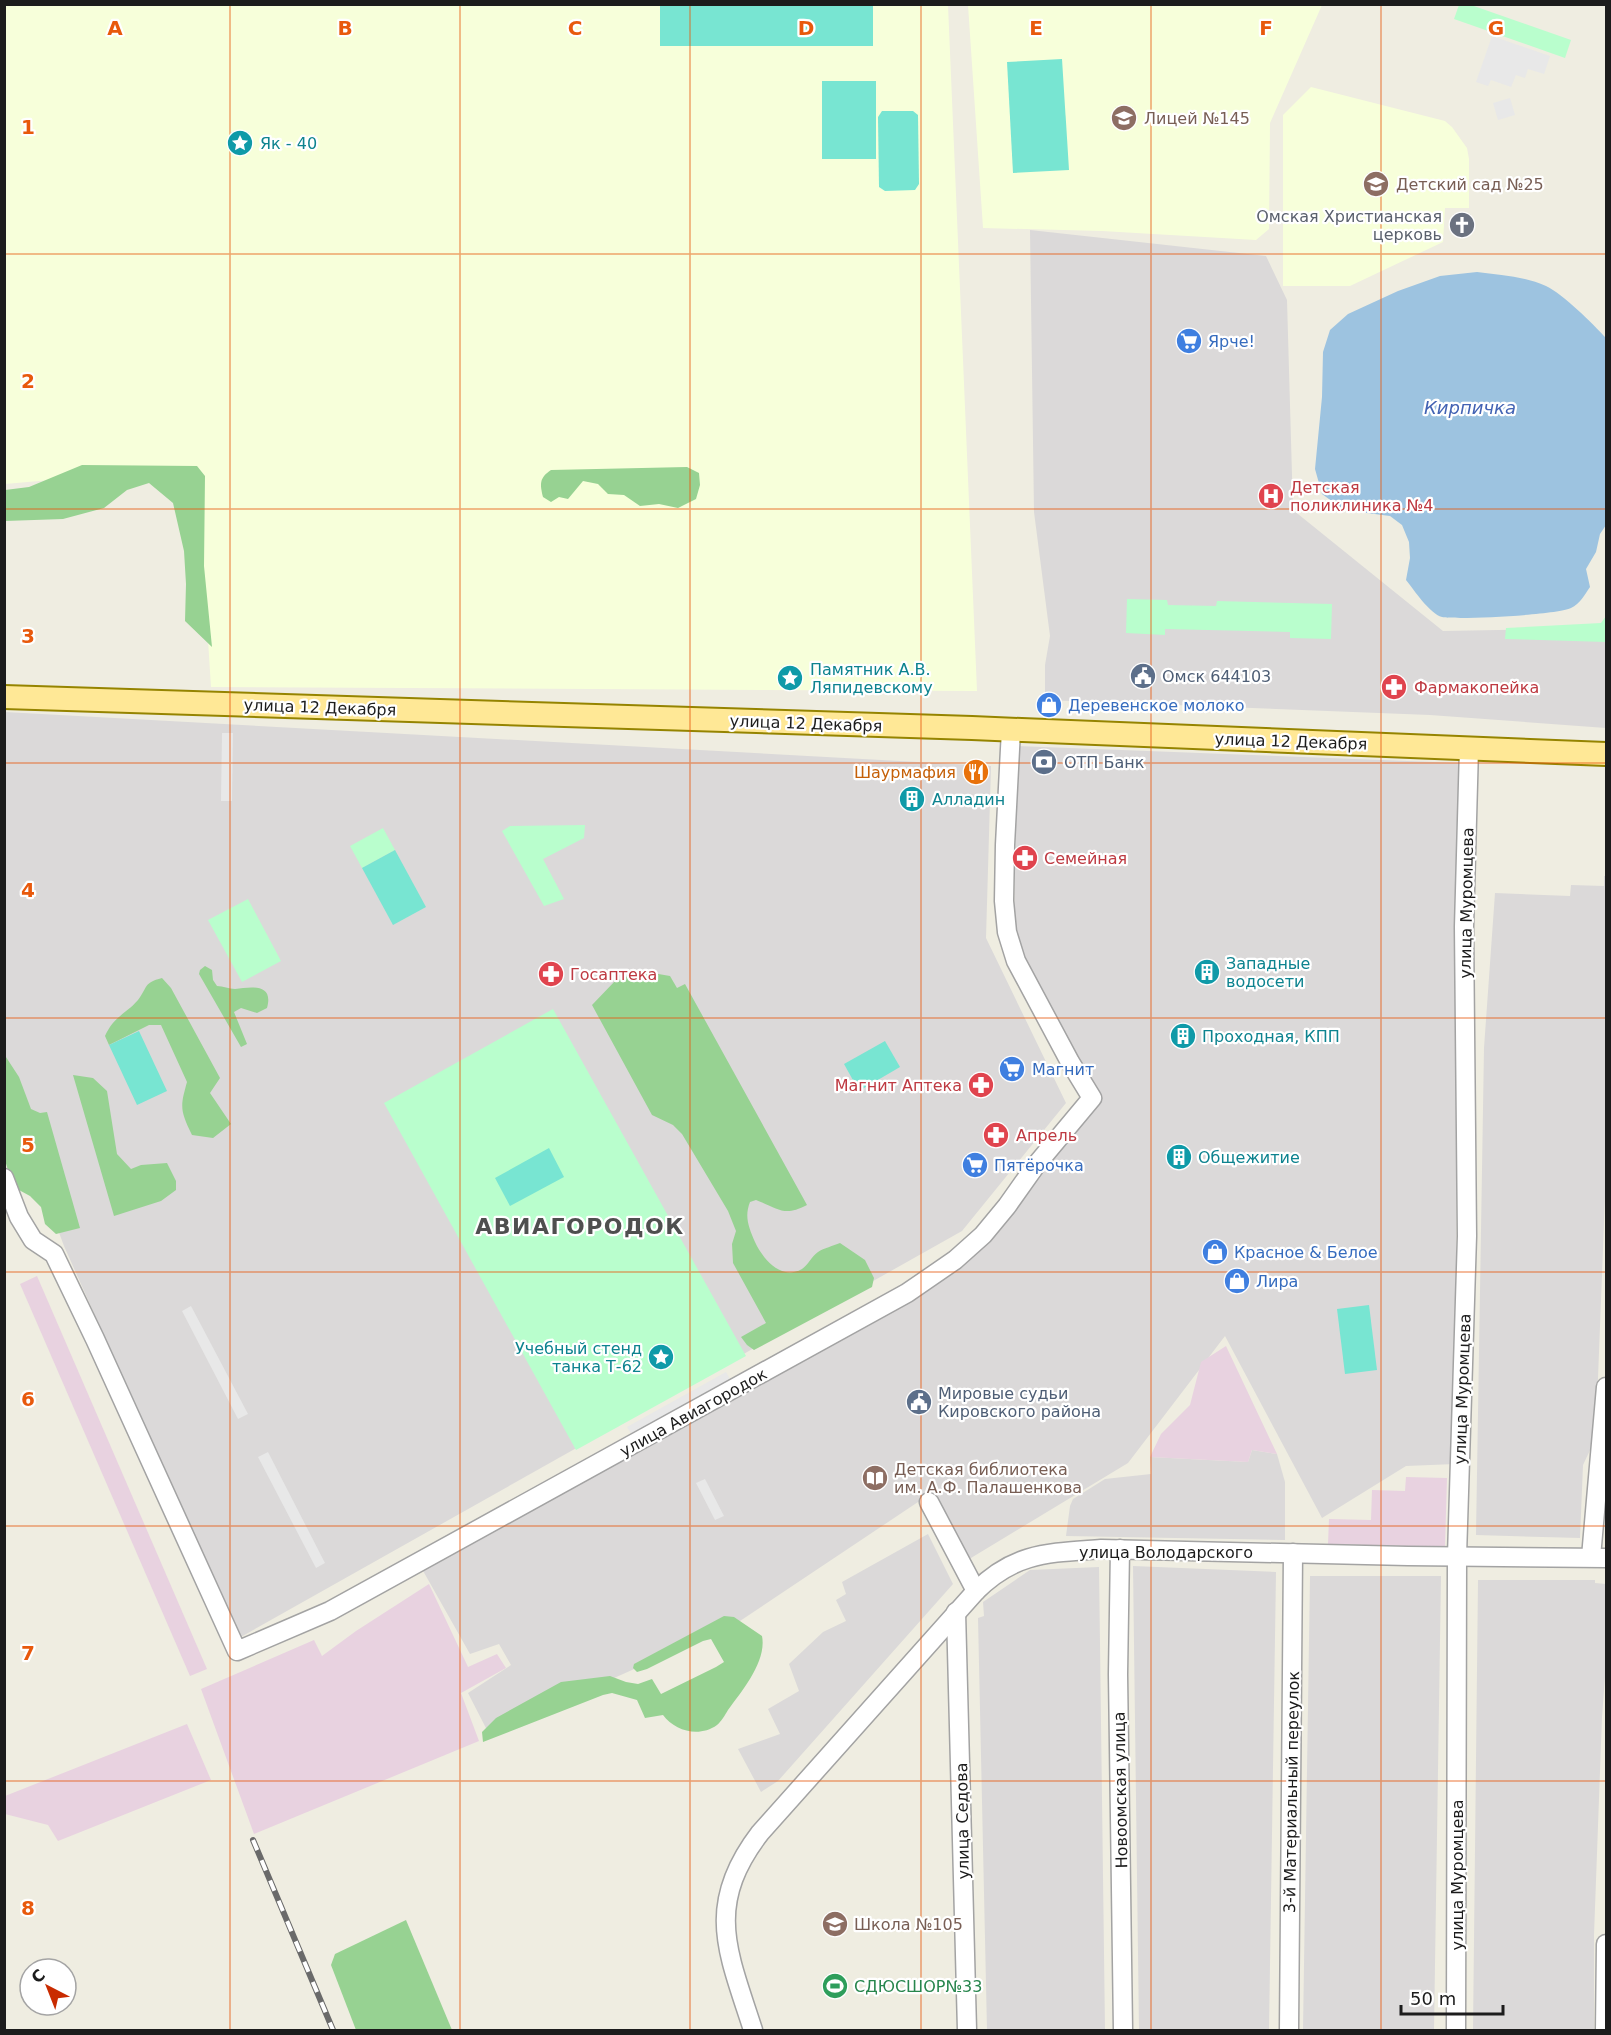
<svg xmlns="http://www.w3.org/2000/svg" width="1611" height="2035" font-family="'DejaVu Sans',sans-serif">
	<style>
		.residential { fill: #dbd9d9 }
		.industrial { fill: #e8d2e0 }
		.education { fill: #f7ffda }
		.forest { fill: #97d292 }
		.park { fill: #b9fecd }
		.pitch { fill: #78e5d2 }
		.parking { fill: #e8e8e8 }
		.water { fill: #9dc3e0 }
		.lines { fill: none; stroke-linecap: round; stroke-linejoin: round }
		.minor-casing { stroke: #a3a3a3; stroke-width: 21 }
		.major-casing { stroke: #958400; stroke-width: 26 }
		.minor { stroke: #fff; stroke-width: 18 }
		.major { stroke: #ffe896; stroke-width: 22 }
		.rail-casing { stroke: #6a6a6a; stroke-width: 6 }
		.rail { stroke: #fff; stroke-width: 4; stroke-dasharray: 11; stroke-linecap: butt }
		.grid { fill: none; stroke: #e8590c; stroke-width: 1.5; stroke-opacity: 0.55 }
		.labels { text-anchor: middle; stroke-width: 4.5; stroke-linejoin: round; paint-order: stroke }
		.education-label { font-size: 16px; fill: #785e54; stroke: #fff; text-anchor: start }
		.culture-label { font-size: 16px; fill: #0d838f; stroke: #fff; text-anchor: start }
		.worship-label { font-size: 16px; fill: #5b616d; stroke: #fff; text-anchor: end }
		.shop-label { font-size: 16px; fill: #366cbe; stroke: #fff; text-anchor: start }
		.health-label { font-size: 16px; fill: #be3a42; stroke: #fff; text-anchor: start }
		.service-label { font-size: 16px; fill: #4e5e75; stroke: #fff; text-anchor: start }
		.street-label { font-size: 16px; fill: #1c1c1c; stroke: #fff }
		.food-label { font-size: 16px; fill: #c56008; stroke: #fff; text-anchor: end }
		.leisure-label { font-size: 16px; fill: #27864d; stroke: #fff; text-anchor: start }
		.water-label { font-size: 18px; font-style: italic; fill: #4262b3; stroke: #fff }
		.district-label { font-size: 22px; font-weight: bold; letter-spacing: 1.5px; fill: #4f4f4f; stroke: #fff }
		.grid-label { font-size: 20px; text-anchor: middle; font-weight: bold; fill: #e8590c; stroke: #fff; stroke-width: 4.5; stroke-linejoin: round; paint-order: stroke }
	</style>
	<rect width="100%" height="100%" fill="#efede1"/>
	<g class="residential">
		<polygon points="1030,230 1266,256 1287,300 1293,510 1443,631 1606,628 1606,728 1430,715 1045,700 1045,665 1050,636 1034,512"/>
		<polygon points="5,712 991,766 986,938 1066,1103 962,1231 239,1638 64,1246 5,1088"/>
		<polygon points="1017,746 1459,763 1455,1464 1406,1466 1322,1518 1225,1336 1128,1463 966,1561 930,1494 737,1623 489,1734 468,1693 511,1665 499,1644 470,1654 422,1569 916,1295 1100,1099 1014,936"/>
		<polygon points="1604,876 1606,876 1606,1171 1596,1430 1591,1448 1583,1465 1580,1538 1476,1535 1484,1048 1495,893 1570,896 1571,885 1604,886"/>
		<polygon points="1252,1450 1277,1454 1285,1482 1285,1540 1066,1536 1070,1506 1073,1499 1105,1479 1151,1474 1150,1457 1248,1462"/>
		<polygon points="928,1534 953,1584 778,1781 761,1792 738,1749 780,1734 768,1709 799,1691 789,1664 823,1632 846,1621 836,1600 846,1594 842,1582"/>
		<polygon points="1133,1566 1276,1572 1269,2030 1139,2030"/>
		<polygon points="1099,1567 1105,2030 987,2030 978,1618 984,1616 983,1602 1030,1570"/>
		<polygon points="1310,1576 1441,1576 1434,2030 1303,2030"/>
		<polygon points="1478,1580 1595,1580 1595,1583 1606,1584 1606,1664 1602,1717 1594,1935 1594,2030 1473,2030"/>
	</g>
	<g class="industrial">
		<polygon points="37,1276 207,1669 190,1676 20,1284"/>
		<polygon points="1226,1346 1277,1454 1252,1450 1248,1462 1150,1457 1161,1434 1190,1405 1201,1362"/>
		<polygon points="1406,1477 1447,1478 1445,1547 1328,1544 1329,1519 1371,1520 1372,1490 1405,1491"/>
		<polygon points="429,1584 468,1667 497,1654 506,1668 461,1693 479,1741 254,1834 201,1689 314,1640 322,1656 356,1631"/>
		<polygon points="187,1724 211,1780 58,1841 48,1825 5,1814 5,1796"/>
	</g>
	<g class="education">
		<polygon points="5,5 948,5 977,691 211,687 197,467 5,484"/>
		<polygon points="968,5 1322,5 1270,123 1269,229 1256,240 1102,231 983,228"/>
		<polygon points="1311,87 1445,121 1452,127 1467,148 1469,159 1469,208 1445,208 1443,242 1350,286 1283,286 1283,115"/>
	</g>
	<g class="forest">
		<polygon points="82,465 197,466 205,476 204,566 212,647 185,621 186,584 184,551 173,503 149,483 127,490 104,508 63,519 5,521 5,490 29,487"/>
		<path d="M687 467 699 473 700 485 696 499 678 508 659 504 640 506 624 495 608 494 598 484 583 481 568 499 559 497 551 502 543 497C540 484 539 478 551 470Z"/>
		<path d="M205 966 212 970 213 980 217 986C223 986 229 989 235 989 251 987 274 983 267 1008L257 1013 241 1008 234 1012 247 1044 241 1047 199 974 200 970Z"/>
		<path d="M641 971 670 976 677 988 685 984 807 1205C784 1217 779 1209 756 1200L750 1202C744 1217 749 1228 755 1242 763 1259 781 1281 802 1269 808 1265 812 1256 818 1252 824 1248 833 1246 840 1243L865 1260 874 1278 872 1287 754 1350 747 1345 741 1337 766 1323 733 1263 732 1244 736 1231 728 1211 682 1134 673 1125 652 1115 592 1005 615 981Z"/>
		<path d="M162 978 171 988 220 1078 210 1093 231 1124 213 1138 192 1135C180 1110 180 1107 187 1082L161 1025H149L109 1045 105 1036C114 1016 126 1014 138 1000 148 987 143 983 162 978Z"/>
		<polygon points="4,1054 19,1077 31,1109 40,1113 47,1112 80,1228 56,1234 45,1224 41,1207 30,1196 19,1190 11,1181 5,1160"/>
		<polygon points="73,1075 93,1078 107,1091 117,1154 131,1169 141,1165 167,1163 176,1181 176,1190 161,1201 114,1216"/>
		<path d="M724 1616 734 1617 762 1636C767 1661 742 1691 728 1710 725 1715 721 1722 717 1725 699 1738 675 1731 663 1715L645 1718 637 1700 612 1693 603 1695 483 1742 482 1732 496 1718 561 1682 610 1676 626 1682 638 1684 652 1679 661 1694 716 1667 724 1662 711 1639 703 1641 647 1669 637 1672 633 1668 634 1664Z"/>
		<polygon points="406,1920 452,2030 356,2030 331,1965 335,1954"/>
	</g>
	<g class="park">
		<polygon points="1459,5 1471,5 1571,40 1565,58 1454,19"/>
		<polygon points="1127,599 1167,600 1168,605 1216,606 1217,601 1332,604 1331,639 1290,638 1290,632 1165,629 1165,635 1126,633"/>
		<polygon points="1606,616 1606,642 1505,639 1506,628 1601,623"/>
		<polygon points="585,825 584,838 543,859 564,899 544,906 502,831 510,826"/>
		<polygon points="383,828 395,850 362,868 350,846"/>
		<polygon points="248,899 281,961 242,982 208,920"/>
		<polygon points="553,1009 746,1356 576,1450 384,1103"/>
	</g>
	<g class="pitch">
		<rect x="660" y="5" width="213" height="41"/>
		<polygon points="1062,59 1069,170 1013,173 1007,62"/>
		<rect x="822" y="81" width="54" height="78"/>
		<polygon points="882,111 913,111 918,115 919,184 915,190 885,191 879,187 878,117"/>
		<polygon points="395,850 426,907 393,925 362,868"/>
		<polygon points="139,1031 167,1091 137,1105 109,1045"/>
		<polygon points="885,1041 900,1067 859,1091 844,1064"/>
		<polygon points="549,1148 564,1177 510,1206 495,1178"/>
		<polygon points="1369,1305 1377,1370 1345,1374 1337,1309"/>
	</g>
	<g class="parking">
		<polygon points="1492,36 1550,56 1544,74 1528,69 1525,78 1516,75 1511,87 1491,80 1488,86 1476,82"/>
		<polygon points="1510,98 1515,115 1498,120 1493,103"/>
		<polygon points="222,733 233,733 232,801 221,801"/>
		<polygon points="191,1306 248,1414 238,1419 182,1311"/>
		<polygon points="726,1372 731,1381 632,1435 627,1427"/>
		<polygon points="268,1452 325,1563 316,1568 258,1457"/>
		<polygon points="705,1479 724,1516 715,1520 696,1483"/>
	</g>
	<path class="water" d="M1477 272C1500 275 1524 276 1546 286 1563 294 1593 324 1606 338V525L1600 534 1596 552 1586 569 1590 587C1585 594 1580 604 1571 608 1557 615 1458 620 1442 617 1430 614 1414 590 1406 580L1410 558 1409 542 1402 525 1390 516 1344 510 1322 494 1315 469 1322 397 1323 352 1330 330 1348 314 1398 291 1440 276Z"/>
	<g class="lines">
		<g class="minor-casing">
			<g id="minor">
				<polyline points="4,1178 19,1217 33,1240 54,1254 95,1339 237,1651 330,1611 907,1293 955,1260 983,1235 1007,1206 1036,1165 1092,1098 1070,1062 1016,961 1007,932 1004,901 1005,845 1011,730"/>
				<polyline points="929,1502 976,1591"/>
				<polyline points="1120,1549 1118,1674 1123,2030"/>
				<polyline points="1591,1557 1606,1387"/>
				<polyline points="956,1612 967,2030"/>
				<path d="M753 2030C728 1952 704 1906 760 1833L976 1591C1015 1552 1049 1553 1101 1549L1408 1556 1606 1558"/>
				<polyline points="1289,2030 1293,1553"/>
				<polyline points="1456,2030 1457,1556 1467,1236 1464,927 1469,748"/>
				<polyline points="1605,2030 1606,1944"/>
			</g>
		</g>
		<g class="major-casing">
			<polyline id="major" points="4,697 972,728 1606,754"/>
		</g>
		<use href="#minor" class="minor"/>
		<use href="#major" class="major"/>
		<g class="rail-casing">
			<polyline id="rail" points="253,1840 333,2030"/>
		</g>
		<use href="#rail" class="rail"/>
	</g>
	<path class="grid" d="M230 4V2030M460 4V2030M690 4V2030M921 4V2030M1151 4V2030M1381 4V2030M4 254H1606M4 509H1606M4 763H1606M4 1018H1606M4 1272H1606M4 1526H1606M4 1781H1606"/>
	<defs>
		<g id="school-disc" transform="scale(1.35)"><circle r="9.5" fill="#8d6e63" stroke="#fff"/><path d="M0-5L7-2L0 1L-7-2ZM-4 1L0 2.5L4 1V4Q0 6-4 4Z" fill="#fff"/></g>
		<g id="sight-disc" transform="scale(1.35)"><circle r="9.5" fill="#0f9aa8" stroke="#fff"/><path d="M0-6L1.8-2.2L6-1.7L2.9 1.2L3.7 5.4L0 3.3L-3.7 5.4L-2.9 1.2L-6-1.7L-1.8-2.2Z" fill="#fff"/></g>
		<g id="church-disc" transform="scale(1.35)"><circle r="9.5" fill="#6b7280" stroke="#fff"/><path d="M-1.2-6h2.4v3.5h3.3v2.4h-3.3V6h-2.4V-.1h-3.3v-2.4h3.3Z" fill="#fff"/></g>
		<g id="supermarket-disc" transform="scale(1.35)"><circle r="9.5" fill="#3f7fe0" stroke="#fff"/><path d="M-6-5.5h2.5l.6 2H6L4.5 2H-2.5L-4.4-4H-6ZM-1.5 3.2a1.3 1.3 0 1 0 .1 0ZM3 3.2a1.3 1.3 0 1 0 .1 0Z" fill="#fff"/></g>
		<g id="hospital-disc" transform="scale(1.35)"><circle r="9.5" fill="#e0444e" stroke="#fff"/><path d="M-5-5h3v3.5h4V-5h3V5h-3V1.5h-4V5h-3Z" fill="#fff"/></g>
		<g id="civic-disc" transform="scale(1.35)"><circle r="9.5" fill="#5c6f8a" stroke="#fff"/><path d="M-.6-6.5H3V-4.5H.6V-3L4-1V1h2V6H-6V1h2V-1L-.6-3ZM-1.2 2.5V6h2.4V2.5Z" fill="#fff"/></g>
		<g id="pharmacy-disc" transform="scale(1.35)"><circle r="9.5" fill="#e0444e" stroke="#fff"/><path d="M-2-6h4v4h4v4h-4v4h-4v-4h-4v-4h4Z" fill="#fff"/></g>
		<g id="shop-disc" transform="scale(1.35)"><circle r="9.5" fill="#3f7fe0" stroke="#fff"/><path d="M-5-2.5h2.3a2.7 3.5 0 0 1 5.4 0H5L5.5 6h-11ZM-1.5-2.5h3a1.5 2.3 0 0 0-3 0Z" fill="#fff"/></g>
		<g id="bank-disc" transform="scale(1.35)"><circle r="9.5" fill="#5c6f8a" stroke="#fff"/><path d="M-6-4H6V4H-6ZM0-2.3a2.3 2.3 0 1 0 0 4.6a2.3 2.3 0 1 0 0-4.6Z" fill="#fff"/></g>
		<g id="restaurant-disc" transform="scale(1.35)"><circle r="9.5" fill="#e8710a" stroke="#fff"/><path d="M-5-6h1v4h1v-4h1v4h1v-4h1v5L-1.5 .5V6h-2V.5L-5-1ZM5-6V6H3V1.5H1.5Q1.5-4 5-6Z" fill="#fff"/></g>
		<g id="building-disc" transform="scale(1.35)"><circle r="9.5" fill="#0f9aa8" stroke="#fff"/><path d="M-4-6H4V6H1V3H-1V6H-4ZM-2.5-4.3h1.7v1.8h-1.7ZM.8-4.3h1.7v1.8H.8ZM-2.5-1h1.7V.8h-1.7ZM.8-1h1.7V.8H.8Z" fill="#fff"/></g>
		<g id="library-disc" transform="scale(1.35)"><circle r="9.5" fill="#8d6e63" stroke="#fff"/><path d="M-6-4Q-3-5.5-.7-3.5V5Q-3 3-6 4ZM6-4Q3-5.5 .7-3.5V5Q3 3 6 4Z" fill="#fff"/></g>
		<g id="stadium-disc" transform="scale(1.35)"><circle r="9.5" fill="#2e9e5b" stroke="#fff"/><path d="M0-5a6.5 5 0 1 0 0 10a6.5 5 0 1 0 0-10ZM-3.5-1.8h7v3.6h-7Z" fill="#fff"/></g>
	</defs>
	<g fill-rule="evenodd">
		<use href="#school-disc" x="1124" y="118"/>
		<use href="#sight-disc" x="240" y="143"/>
		<use href="#school-disc" x="1376" y="184"/>
		<use href="#church-disc" x="1462" y="225"/>
		<use href="#supermarket-disc" x="1189" y="341"/>
		<use href="#hospital-disc" x="1271" y="496"/>
		<use href="#civic-disc" x="1143" y="676"/>
		<use href="#sight-disc" x="790" y="678"/>
		<use href="#pharmacy-disc" x="1394" y="687"/>
		<use href="#shop-disc" x="1049" y="705"/>
		<use href="#bank-disc" x="1044" y="762"/>
		<use href="#restaurant-disc" x="976" y="772"/>
		<use href="#building-disc" x="912" y="799"/>
		<use href="#pharmacy-disc" x="1025" y="858"/>
		<use href="#building-disc" x="1207" y="972"/>
		<use href="#pharmacy-disc" x="551" y="974"/>
		<use href="#building-disc" x="1183" y="1036"/>
		<use href="#supermarket-disc" x="1012" y="1069"/>
		<use href="#pharmacy-disc" x="981" y="1085"/>
		<use href="#pharmacy-disc" x="996" y="1135"/>
		<use href="#building-disc" x="1179" y="1157"/>
		<use href="#supermarket-disc" x="975" y="1165"/>
		<use href="#shop-disc" x="1215" y="1252"/>
		<use href="#shop-disc" x="1237" y="1281"/>
		<use href="#sight-disc" x="661" y="1357"/>
		<use href="#civic-disc" x="919" y="1402"/>
		<use href="#library-disc" x="875" y="1478"/>
		<use href="#school-disc" x="835" y="1924"/>
		<use href="#stadium-disc" x="835" y="1986"/>
	</g>
	<g class="labels">
		<g class="education-label">
			<text x="1144" y="124">Лицей №145</text>
			<text x="1396" y="190">Детский сад №25</text>
			<text x="894" y="1475">Детская библиотека<tspan x="894" dy="18">им. А.Ф. Палашенкова</tspan></text>
			<text x="854" y="1930">Школа №105</text>
		</g>
		<g class="culture-label">
			<text x="260" y="149">Як - 40</text>
			<text x="810" y="675">Памятник А.В.<tspan x="810" dy="18">Ляпидевскому</tspan></text>
			<text x="932" y="805">Алладин</text>
			<text x="1226" y="969">Западные<tspan x="1226" dy="18">водосети</tspan></text>
			<text x="1202" y="1042">Проходная, КПП</text>
			<text x="1198" y="1163">Общежитие</text>
			<text x="642" y="1354" text-anchor="end">Учебный стенд<tspan x="642" dy="18">танка Т-62</tspan></text>
		</g>
		<g class="worship-label">
			<text x="1442" y="222">Омская Христианская<tspan x="1442" dy="18">церковь</tspan></text>
		</g>
		<g class="shop-label">
			<text x="1208" y="347">Ярче!</text>
			<text x="1068" y="711">Деревенское молоко</text>
			<text x="1032" y="1075">Магнит</text>
			<text x="994" y="1171">Пятёрочка</text>
			<text x="1234" y="1258">Красное &amp; Белое</text>
			<text x="1256" y="1287">Лира</text>
		</g>
		<g class="health-label">
			<text x="1290" y="493">Детская<tspan x="1290" dy="18">поликлиника №4</tspan></text>
			<text x="1414" y="693">Фармакопейка</text>
			<text x="1044" y="864">Семейная</text>
			<text x="570" y="980">Госаптека</text>
			<text x="962" y="1091" text-anchor="end">Магнит Аптека</text>
			<text x="1016" y="1141">Апрель</text>
		</g>
		<g class="service-label">
			<text x="1162" y="682">Омск 644103</text>
			<text x="1064" y="768">ОТП Банк</text>
			<text x="938" y="1399">Мировые судьи<tspan x="938" dy="18">Кировского района</tspan></text>
		</g>
		<g class="street-label">
			<text transform="translate(320 707) rotate(2)" y="6">улица 12 Декабря</text>
			<text transform="translate(806 723) rotate(2)" y="6">улица 12 Декабря</text>
			<text transform="translate(1291 741) rotate(2)" y="6">улица 12 Декабря</text>
			<text transform="translate(1466 903) rotate(-89)" y="6">улица Муромцева</text>
			<text transform="translate(1462 1389) rotate(-88)" y="6">улица Муромцева</text>
			<text transform="translate(693 1412) rotate(-29)" y="6">улица Авиагородок</text>
			<text x="1166" y="1558">улица Володарского</text>
			<text transform="translate(1120 1790) rotate(-91)" y="6">Новоомская улица</text>
			<text transform="translate(1291 1792) rotate(-89)" y="6">3-й Материальный переулок</text>
			<text transform="translate(962 1821) rotate(-91)" y="6">улица Седова</text>
			<text transform="translate(1457 1875) rotate(-90)" y="6">улица Муромцева</text>
		</g>
		<g class="food-label">
			<text x="956" y="778">Шаурмафия</text>
		</g>
		<g class="leisure-label">
			<text x="854" y="1992">СДЮСШОР№33</text>
		</g>
		<g class="water-label">
			<text x="1470" y="414">Кирпичка</text>
		</g>
		<g class="district-label">
			<text x="580" y="1234">АВИАГОРОДОК</text>
		</g>
	</g>
	<g class="grid-label">
		<text x="115" y="35">A</text>
		<text x="345" y="35">B</text>
		<text x="575" y="35">C</text>
		<text x="806" y="35">D</text>
		<text x="1036" y="35">E</text>
		<text x="1266" y="35">F</text>
		<text x="1496" y="35">G</text>
		<text x="28" y="134">1</text>
		<text x="28" y="388">2</text>
		<text x="28" y="643">3</text>
		<text x="28" y="897">4</text>
		<text x="28" y="1152">5</text>
		<text x="28" y="1406">6</text>
		<text x="28" y="1660">7</text>
		<text x="28" y="1915">8</text>
	</g>
	<rect width="1611" height="2035" fill="none" stroke="#1c1c1c" stroke-width="12"/>
	<g transform="translate(48 1987) rotate(318)"><circle r="28" fill="#ffffff" stroke="#a4a4a4" stroke-width="1.5"/>
	<path d="M0-4.5L10 22L0 15L-10 22Z" fill="#c92b00"/>
	<text y="-9" font-size="16" font-weight="bold" text-anchor="middle" fill="#1c1c1c">С</text>
	</g>
	<path d="M1401 2005v9h102v-9" fill="none" stroke="#1c1c1c" stroke-width="3"/>
	<text x="1410" y="2005" font-size="18" fill="#1c1c1c" stroke="#ffffff" stroke-width="4.5" paint-order="stroke">50 m</text>
</svg>
